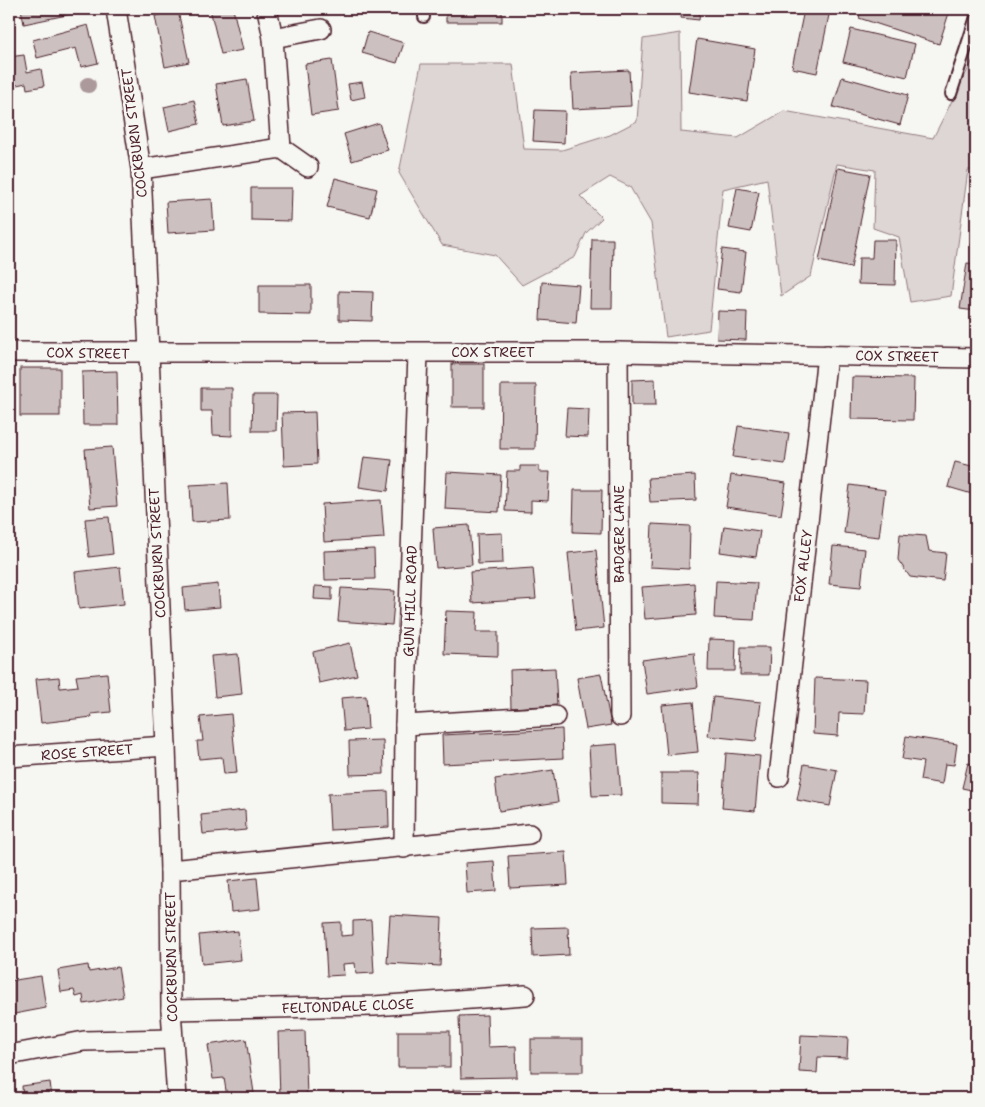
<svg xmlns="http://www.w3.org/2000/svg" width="985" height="1107" font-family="'Shantell Sans',sans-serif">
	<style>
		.green { fill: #ddd6d5; stroke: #947a80 }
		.building { fill: #ccc1c0; stroke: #4a1f2b }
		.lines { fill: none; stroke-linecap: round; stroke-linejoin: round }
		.lane-casing { stroke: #4a1f2b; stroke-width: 14 }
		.street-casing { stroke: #4a1f2b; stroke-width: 22 }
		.lane { stroke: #f6f6f2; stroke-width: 10 }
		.street { stroke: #f6f6f2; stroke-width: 19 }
		.tree { fill: #ac999c }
		.labels { text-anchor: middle; stroke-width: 5; stroke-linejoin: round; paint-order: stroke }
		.street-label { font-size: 14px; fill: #4a1f2b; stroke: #f6f6f2 }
	</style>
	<rect width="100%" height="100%" fill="#f6f6f2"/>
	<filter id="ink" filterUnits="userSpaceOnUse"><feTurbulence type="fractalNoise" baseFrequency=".02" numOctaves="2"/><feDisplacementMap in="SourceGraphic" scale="10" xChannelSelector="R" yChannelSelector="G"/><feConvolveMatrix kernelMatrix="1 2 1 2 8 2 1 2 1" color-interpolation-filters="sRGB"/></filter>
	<g filter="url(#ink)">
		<polygon class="green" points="680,33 681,132 738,138 784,111 933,138 976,54 976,170 968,170 951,296 910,302 899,237 873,228 875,170 837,164 811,276 781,296 767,179 723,189 709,330 666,337 651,223 630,187 610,177 580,196 602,218 586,233 575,257 522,285 495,255 442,245 399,173 421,64 513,64 524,149 562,150 610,135 637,121 643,39"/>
		<g class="building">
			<polygon points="21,9 75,9 76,13 24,24"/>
			<polygon points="210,9 233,9 243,50 221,54"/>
			<rect x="446" y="9" width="56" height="13"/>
			<polygon points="682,9 700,9 699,20 681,18"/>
			<polygon points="862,9 935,9 949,13 939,44 859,18"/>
			<polygon points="804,10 829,15 817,73 792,68"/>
			<polygon points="178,11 189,62 165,67 155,16"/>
			<polygon points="88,25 98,63 81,67 76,48 37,58 33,40"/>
			<polygon points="851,29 915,44 907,77 843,62"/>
			<polygon points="368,32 404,43 397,63 362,53"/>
			<polygon points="697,39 755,49 747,101 689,92"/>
			<polygon points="24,55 27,72 41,69 44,86 27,89 26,83 12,86 9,57"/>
			<polygon points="332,60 339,111 311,115 305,64"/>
			<polygon points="629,70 631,106 573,109 571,73"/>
			<polygon points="842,77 908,95 900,125 833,107"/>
			<polygon points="247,79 254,121 223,126 216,84"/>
			<polygon points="362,82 365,97 351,100 348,84"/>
			<polygon points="194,100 199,124 169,131 164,107"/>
			<polygon points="535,110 565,111 564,143 533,141"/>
			<polygon points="379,123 388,150 352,161 344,134"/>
			<polygon points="838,168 870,174 851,268 819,261"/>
			<polygon points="335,178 377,189 370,217 327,207"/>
			<polygon points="251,188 292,188 291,221 251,220"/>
			<polygon points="737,188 759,192 751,232 729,228"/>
			<polygon points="212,199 214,230 168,233 166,202"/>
			<polygon points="976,237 976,246 971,245"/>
			<polygon points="592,239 613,239 612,308 590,308"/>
			<polygon points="873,240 896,240 895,285 858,284 859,258 872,258"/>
			<polygon points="722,249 746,252 741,292 717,289"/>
			<polygon points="967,263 976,264 976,311 960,309"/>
			<polygon points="542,282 579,285 576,323 540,320"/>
			<polygon points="259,285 311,285 311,315 259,314"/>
			<polygon points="339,291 373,292 372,321 339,320"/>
			<polygon points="718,311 747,312 746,340 717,339"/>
			<rect x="452" y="364" width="32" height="43"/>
			<rect x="20" y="368" width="40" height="48"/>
			<polygon points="117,371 118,425 83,425 82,372"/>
			<polygon points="852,377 914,378 913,420 851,419"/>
			<polygon points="655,379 656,405 632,405 632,380"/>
			<polygon points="501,385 536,385 535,449 500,449"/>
			<polygon points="201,388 232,388 232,436 213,435 212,411 201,411"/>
			<polygon points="253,395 277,395 276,431 252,431"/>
			<polygon points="567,408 589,409 588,437 565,436"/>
			<polygon points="315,412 317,464 284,466 282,413"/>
			<polygon points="738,426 789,433 785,464 733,457"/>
			<polygon points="112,447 117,506 90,508 85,449"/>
			<polygon points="364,457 392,460 388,491 359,487"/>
			<polygon points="955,462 976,467 976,481 972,494 948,487"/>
			<polygon points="520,466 539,466 539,472 550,472 548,501 531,500 531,512 505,511 507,471 520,471"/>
			<polygon points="447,472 501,475 499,512 445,509"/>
			<polygon points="695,475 696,500 650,502 648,478"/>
			<polygon points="731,475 786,483 781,515 726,507"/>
			<polygon points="228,483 230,520 192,522 190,485"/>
			<polygon points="850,485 885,490 879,537 844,533"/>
			<polygon points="574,490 602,490 601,533 573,532"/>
			<polygon points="381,500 384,538 324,542 322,504"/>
			<polygon points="109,517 113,554 89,557 85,519"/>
			<polygon points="652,524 690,526 689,569 650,567"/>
			<polygon points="469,525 472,565 436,568 433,528"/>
			<polygon points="724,526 760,531 756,557 720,552"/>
			<polygon points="502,533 503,563 478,564 477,534"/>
			<polygon points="900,534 926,536 929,551 946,553 943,581 910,577 898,560"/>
			<polygon points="833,546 865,549 861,587 829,584"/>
			<polygon points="374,549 375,579 325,580 324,551"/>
			<polygon points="596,550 604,628 576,631 568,553"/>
			<polygon points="120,567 124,604 79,609 75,572"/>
			<polygon points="533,568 536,599 472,603 470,572"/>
			<polygon points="716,581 757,583 754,620 714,618"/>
			<polygon points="694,583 696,615 645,619 642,587"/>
			<polygon points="218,584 220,607 185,610 183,588"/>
			<polygon points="315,586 332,587 332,600 314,599"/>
			<polygon points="341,588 395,591 392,625 338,621"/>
			<polygon points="446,611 477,612 476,632 498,632 498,656 444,654"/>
			<polygon points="709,639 736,640 735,671 708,671"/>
			<polygon points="350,643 357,675 319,683 313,652"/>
			<polygon points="741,647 770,647 769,675 740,675"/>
			<polygon points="694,653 698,687 647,694 642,660"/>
			<polygon points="238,654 242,694 215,697 211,656"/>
			<polygon points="555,668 557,705 511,708 510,670"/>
			<polygon points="107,673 111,712 91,714 92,717 41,723 36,679 59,677 60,688 78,686 76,676"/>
			<polygon points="601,674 611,725 586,729 577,678"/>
			<polygon points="815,678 866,680 864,714 839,713 838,736 813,734"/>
			<polygon points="366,696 368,729 344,731 341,698"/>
			<polygon points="713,697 761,702 756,741 708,736"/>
			<polygon points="693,702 698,752 667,755 662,705"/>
			<polygon points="231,714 237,773 224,774 222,757 199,759 197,741 203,741 200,717"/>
			<polygon points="562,729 563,758 443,764 442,735"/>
			<polygon points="906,736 957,744 954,765 945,764 942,784 920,780 923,762 902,759"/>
			<polygon points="383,740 384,774 350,775 349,741"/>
			<polygon points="617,744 621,795 592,796 589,746"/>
			<polygon points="726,753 760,756 755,811 722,808"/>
			<polygon points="968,763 976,765 976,791 962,788"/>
			<polygon points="804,764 837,770 830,806 797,800"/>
			<polygon points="553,770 558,802 499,811 495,779"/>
			<polygon points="661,773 699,773 698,804 661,803"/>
			<polygon points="388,791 389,827 330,830 328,794"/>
			<polygon points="245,810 246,830 203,834 201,815"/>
			<polygon points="566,852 568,885 510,888 508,856"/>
			<polygon points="494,861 496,891 467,893 465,863"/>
			<polygon points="257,878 260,909 231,912 228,881"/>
			<polygon points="390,915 442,918 440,966 387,963"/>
			<polygon points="371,920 374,973 356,974 355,963 343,964 344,975 327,976 324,923 341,922 341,936 353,935 353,921"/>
			<polygon points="568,927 569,955 533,957 532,928"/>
			<polygon points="238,931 241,960 202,964 199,935"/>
			<polygon points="88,965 89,972 118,967 123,997 84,1004 83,995 76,997 74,990 61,992 58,970"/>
			<polygon points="41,976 46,1008 9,1015 9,981"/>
			<polygon points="487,1015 488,1047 516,1046 517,1077 461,1078 459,1016"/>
			<polygon points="305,1031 307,1098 280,1098 278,1032"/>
			<rect x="398" y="1031" width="52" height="36"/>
			<polygon points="801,1035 848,1037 847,1058 818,1057 817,1073 799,1072"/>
			<polygon points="246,1039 254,1093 227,1097 224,1078 213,1079 208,1045"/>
			<rect x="531" y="1039" width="52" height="33"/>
			<polygon points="976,1072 976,1098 972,1098"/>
			<polygon points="50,1082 52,1098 23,1098 22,1086"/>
			<rect x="453" y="1090" width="37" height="8"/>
			<polygon points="808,1091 830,1097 830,1098 806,1098"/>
		</g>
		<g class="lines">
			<g class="lane-casing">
				<g id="lane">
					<polyline points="424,9 424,17"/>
					<polyline points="951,94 976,17"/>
				</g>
			</g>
			<g class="street-casing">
				<g id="street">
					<polyline points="116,9 141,169 166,746 170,870 171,1010 177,1098"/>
					<polyline points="267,9 273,38 281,148"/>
					<polyline points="273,38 321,29"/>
					<polyline points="141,169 281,148 308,167"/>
					<polyline points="9,352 618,352 976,358"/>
					<polyline points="618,352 620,716"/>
					<polyline points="405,725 555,716"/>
					<polyline points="9,757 166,746"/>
					<polyline points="779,777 827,355"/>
					<polyline points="404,848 405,725 418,353"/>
					<polyline points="170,870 529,834"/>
					<polyline points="171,1010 374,1006 525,995"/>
					<polyline points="9,1055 84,1041 172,1039"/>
				</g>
			</g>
			<use href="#lane" class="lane"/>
			<use href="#street" class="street"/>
		</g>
		<circle class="tree" cx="88" cy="85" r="8"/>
	</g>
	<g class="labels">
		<g class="street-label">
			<text transform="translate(134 133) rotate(-97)" y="5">COCKBURN STREET</text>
			<text x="493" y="357">COX STREET</text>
			<text transform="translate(88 353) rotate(1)" y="5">COX STREET</text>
			<text transform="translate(897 356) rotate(1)" y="5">COX STREET</text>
			<text transform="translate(619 534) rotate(-90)" y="5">BADGER LANE</text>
			<text transform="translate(157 553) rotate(-93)" y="5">COCKBURN STREET</text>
			<text transform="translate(803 566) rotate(-83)" y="5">FOX ALLEY</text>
			<text transform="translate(410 601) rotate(-88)" y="5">GUN HILL ROAD</text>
			<text transform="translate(87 752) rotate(-4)" y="5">ROSE STREET</text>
			<text transform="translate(171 957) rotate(-91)" y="5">COCKBURN STREET</text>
			<text transform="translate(348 1006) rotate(-2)" y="5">FELTONDALE CLOSE</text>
		</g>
	</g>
	<rect width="985" height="1107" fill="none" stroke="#f6f6f2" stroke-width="30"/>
	<rect x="15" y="15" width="955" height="1077" fill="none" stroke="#4a1f2b" stroke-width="2" filter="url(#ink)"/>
</svg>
